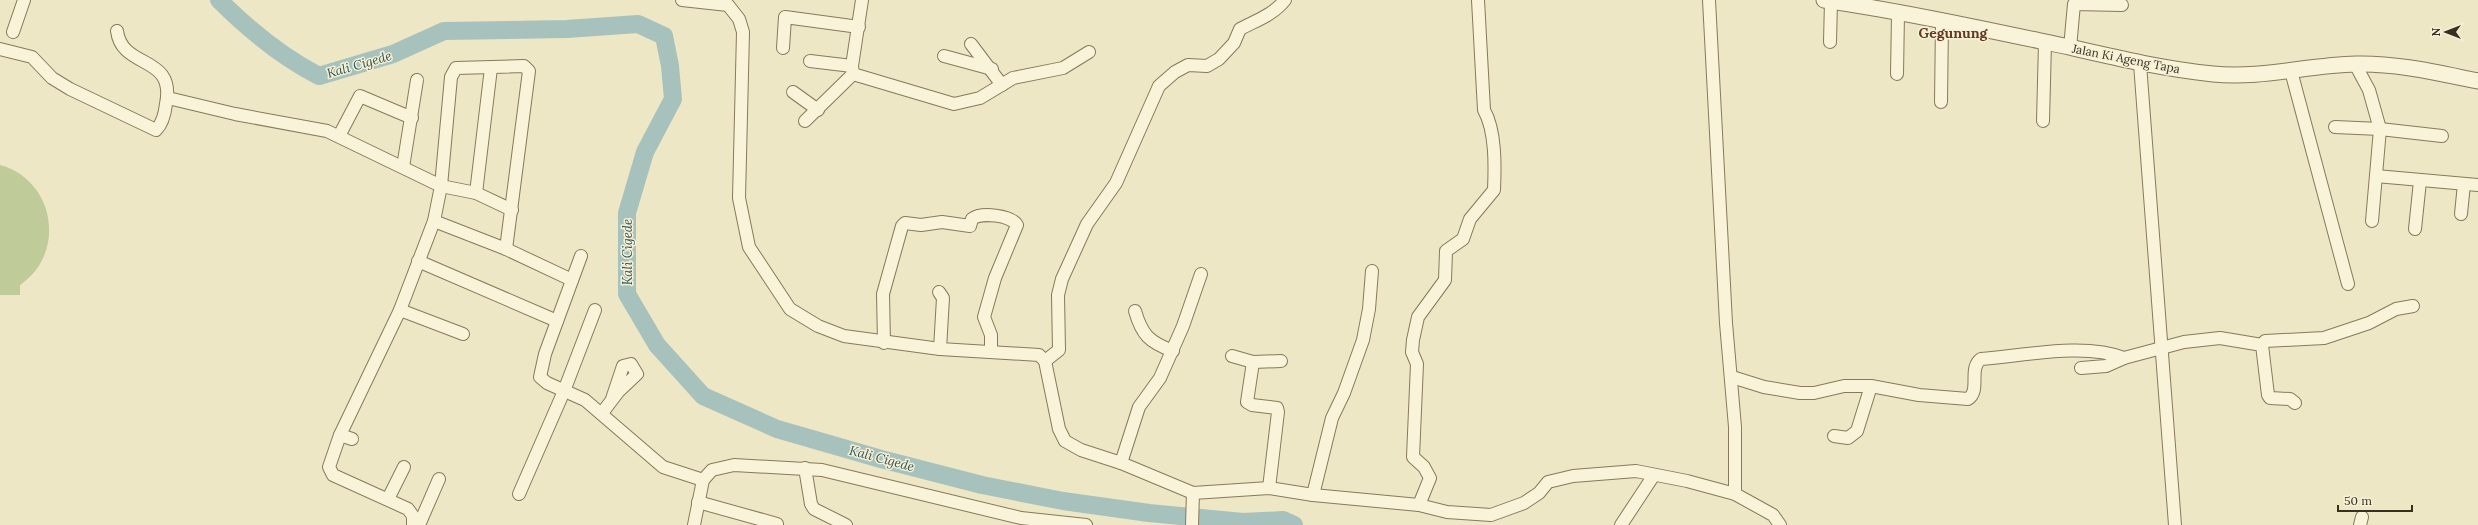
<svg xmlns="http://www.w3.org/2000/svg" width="2478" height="525" font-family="Lora,serif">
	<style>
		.green { fill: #bfcb99 }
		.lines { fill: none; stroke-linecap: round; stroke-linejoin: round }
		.river { stroke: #a7c1bc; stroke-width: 18 }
		.minor-casing { stroke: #88795c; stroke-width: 14 }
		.tertiary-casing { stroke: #88795c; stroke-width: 17 }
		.minor { stroke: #f8f3d9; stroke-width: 12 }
		.tertiary { stroke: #f8f3d9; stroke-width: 15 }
		.labels { text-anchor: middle; stroke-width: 3; stroke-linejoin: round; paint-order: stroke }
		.street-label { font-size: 12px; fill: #382f1f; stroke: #f5f0d5 }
		.water-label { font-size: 13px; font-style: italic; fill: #2f5558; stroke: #f5f0d5 }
		.quarter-label { font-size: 14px; font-weight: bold; fill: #643720; stroke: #f5f0d5 }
	</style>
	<rect width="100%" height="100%" fill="#ede7c5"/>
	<path class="green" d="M0 165C55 180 67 253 20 285V295H0Z"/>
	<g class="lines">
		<path class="river" d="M219 0C248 29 282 57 319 76L393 54 444 31 567 29 638 24 664 36 670 66 673 99 645 152 627 213V294L657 345 703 396 777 429 881 459 982 485 1063 501 1149 513 1243 522 1283 520 1294 525"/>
		<g class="minor-casing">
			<g id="minor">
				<polyline points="682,0 728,5 739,19 743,32 739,198 749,247 790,309 818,326 844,336 940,349 1039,355 1045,361 1059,429 1065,441 1081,450 1121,463 1193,493 1269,488 1313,495 1419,505 1447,512 1491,515 1524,503 1539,493 1548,482 1573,476 1636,471 1687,481 1735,494 1773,515 1780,525"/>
				<polyline points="862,0 852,66 853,74 954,104 980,98 1013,78 1063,68 1089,52"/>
				<polyline points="1709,0 1726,323 1735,427 1735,494"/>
				<polyline points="13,32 24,0"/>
				<polyline points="1830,42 1831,1"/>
				<polyline points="971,44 1002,85"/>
				<polyline points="783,48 785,17 859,27"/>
				<polyline points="2070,48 2074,4 2122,5"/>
				<path d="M0 49 32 57 52 78 70 89 156 130C162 124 165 113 166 104 176 54 122 70 117 31"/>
				<polyline points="944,56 992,69"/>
				<polyline points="810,61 852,66"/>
				<polyline points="2140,64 2175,525"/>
				<polyline points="2355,64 2369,90 2380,129 2372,221"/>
				<polyline points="2291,71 2348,284"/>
				<polyline points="1897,74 1898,14"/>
				<polyline points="793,92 818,110"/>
				<polyline points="168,98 235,114 327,131 441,186 476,193 512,210"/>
				<polyline points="1941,102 1942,22"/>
				<polyline points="805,121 853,74"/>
				<polyline points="2043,121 2045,43"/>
				<polyline points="2335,127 2380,129 2442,136"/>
				<polyline points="339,136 360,96 412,118"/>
				<polyline points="403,167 417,80"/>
				<polyline points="2376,176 2478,185"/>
				<polyline points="476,193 491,68"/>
				<polyline points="2461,214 2464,184"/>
				<polyline points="434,221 506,249 572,280"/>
				<polyline points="2415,229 2420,181"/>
				<polyline points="581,256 545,354 540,377 547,383 585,400 663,467 703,480 694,525"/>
				<polyline points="418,261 557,321"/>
				<polyline points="939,292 943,298 940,349"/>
				<polyline points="400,310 463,334"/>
				<path d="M1135 311C1142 335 1149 342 1173 351"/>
				<path d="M884 343 883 294 902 226 905 223 921 225 942 222 970 226 972 219C981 212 1011 215 1017 225L995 278 984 317 991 335V351"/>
				<polyline points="2262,345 2265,341 2324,338 2369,323 2396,309 2413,306"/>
				<polyline points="1232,356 1253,362 1281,361"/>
				<path d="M1045 361 1059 350 1058 295 1062 279 1087 224 1116 183 1159 86 1175 72 1188 65 1207 66 1219 59 1234 43 1240 29C1257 20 1273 15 1285 0"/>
				<polyline points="1253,362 1247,402 1252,405 1277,408 1278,412 1269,488"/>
				<polyline points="2081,368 2106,366 2124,358 2184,342 2220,338 2262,345 2268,395 2270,398 2290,399 2295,403"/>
				<path d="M1732 377 1764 387 1800 393H1814L1844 386H1871L1919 395 1968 399C1981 391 1968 368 1981 359 2023 356 2084 342 2124 358"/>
				<polyline points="602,413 618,392 637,374 631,364 623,366 612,399"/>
				<polyline points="340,435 352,439"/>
				<polyline points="1834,436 1848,438 1857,431 1871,386"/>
				<polyline points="1121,463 1139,407 1160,378 1183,326 1201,274"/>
				<polyline points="805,468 811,504 814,509 846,525"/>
				<polyline points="703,480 712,470 734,465 822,470 1021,518 1086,525"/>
				<polyline points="519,494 564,391 595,310"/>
				<polyline points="1313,495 1332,418 1344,393 1363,340 1369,309 1372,271"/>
				<polyline points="388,499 404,467"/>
				<polyline points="698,502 777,524"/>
				<path d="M1419 505 1430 478 1424 467 1413 457 1417 364 1412 352 1413 340 1418 317 1445 280 1446 251 1463 239 1470 219 1494 190C1495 167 1496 131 1484 110L1478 0"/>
				<polyline points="413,525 413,516 408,509 333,475 329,467 340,435 400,310 434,221 441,186 451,77 456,68 524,66 529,71 506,249"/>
				<polyline points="419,525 439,479"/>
				<polyline points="1192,525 1193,493"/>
				<polyline points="1621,525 1654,475"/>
				<polyline points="2360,525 2362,517"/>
			</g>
		</g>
		<g class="tertiary-casing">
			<path id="tertiary" d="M1824 0C1906 12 1988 30 2069 47 2117 58 2164 69 2213 74 2261 79 2308 65 2356 64 2397 63 2438 73 2478 81"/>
		</g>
		<use href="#minor" class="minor"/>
		<use href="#tertiary" class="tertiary"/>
	</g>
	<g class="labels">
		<g class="street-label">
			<text transform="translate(2126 59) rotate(11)" y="4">Jalan Ki Ageng Tapa</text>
		</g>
		<g class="water-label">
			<text transform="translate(359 64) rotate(-16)" y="5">Kali Cigede</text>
			<text transform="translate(627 252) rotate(-90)" y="5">Kali Cigede</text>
			<text transform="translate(882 458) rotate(15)" y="5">Kali Cigede</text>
		</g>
		<g class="quarter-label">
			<text x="1953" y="38">Gegunung</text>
		</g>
	</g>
	<g transform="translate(2446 32) rotate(270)" stroke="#f5f0d5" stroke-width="3" paint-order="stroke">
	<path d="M0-3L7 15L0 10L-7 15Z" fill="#382f1f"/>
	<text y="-6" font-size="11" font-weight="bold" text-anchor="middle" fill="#382f1f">N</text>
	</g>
	<path d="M2338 505v6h74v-6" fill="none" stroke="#382f1f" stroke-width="2"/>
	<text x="2344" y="505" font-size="12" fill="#382f1f" stroke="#f5f0d5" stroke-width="3" paint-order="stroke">50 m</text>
</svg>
